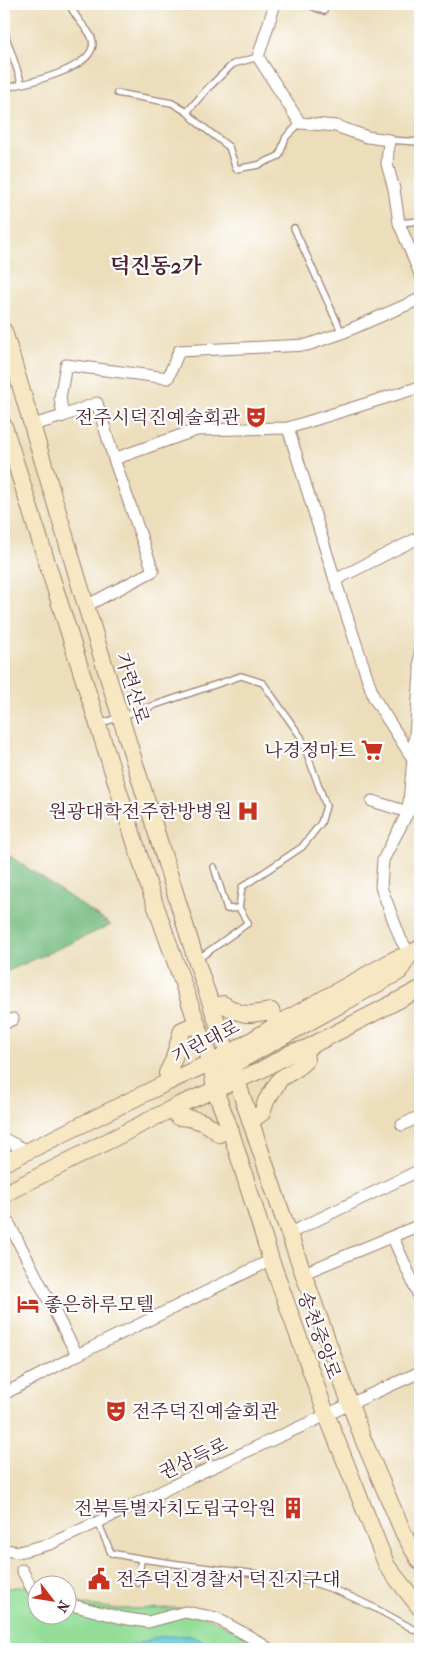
<svg xmlns="http://www.w3.org/2000/svg" width="424" height="1653" font-family="'IM FELL French Canon','Noto Serif KR',serif">
	<style>
		.green { fill: #93dd98; stroke: #6e7e62 }
		.forest { fill: #76bc80; stroke: #606e56 }
		.water { fill: #5cc5d8; stroke: #537282 }
		.lines { fill: none; stroke-linecap: round; stroke-linejoin: round }
		.lane-casing { stroke: #9b7e73; stroke-width: 8 }
		.street-casing { stroke: #9b7e73; stroke-width: 13 }
		.secondary-casing { stroke: #9b7e73; stroke-width: 18 }
		.lane { stroke: #fff; stroke-width: 5.5 }
		.street { stroke: #fff; stroke-width: 11 }
		.secondary { stroke: #f7e8c3; stroke-width: 16 }
		.labels { text-anchor: middle; stroke-width: 4.5; stroke-linejoin: round; paint-order: stroke }
		.poi-label { font-size: 19px; fill: #4a1f2b; stroke: #fff; text-anchor: end }
		.street-label { font-size: 19px; fill: #4a1f2b; stroke: #fff }
		.quarter-label { font-size: 21px; font-weight: bold; fill: #4a1f2b; stroke: #fff }
	</style>
	<rect width="100%" height="100%" fill="#fff"/>
	<filter id="ink" filterUnits="userSpaceOnUse"><feTurbulence type="fractalNoise" baseFrequency=".02" numOctaves="2"/><feDisplacementMap in="SourceGraphic" scale="10" xChannelSelector="R" yChannelSelector="G"/><feConvolveMatrix kernelMatrix="1 2 1 2 8 2 1 2 1" color-interpolation-filters="sRGB"/></filter>
	<filter id="wash" filterUnits="userSpaceOnUse"><feTurbulence type="fractalNoise" baseFrequency=".0096" numOctaves="4" result="noise"/><feDisplacementMap in="SourceGraphic" scale="20" xChannelSelector="R" yChannelSelector="G"/><feGaussianBlur stdDeviation="1.12" result="paint"/><feColorMatrix in="noise" values="0 0 0 0 0 0 0 0 0 0 0 0 0 0 0 0 0 1.4 0 .05"/><feComposite in="paint" operator="in"/></filter>
	<g filter="url(#wash)">
		<rect width="100%" height="100%" fill="#ecdebb"/>
		<polygon class="green" points="34,1585 37,1587 38,1616 68,1616 68,1600 85,1605 119,1609 187,1608 275,1649 4,1649 4,1587 8,1588"/>
		<polygon class="forest" points="4,852 111,925 4,973"/>
		<polygon class="water" points="188,1635 224,1649 129,1649 132,1646 157,1637"/>
	</g>
	<g filter="url(#ink)">
		<g class="lines">
			<g class="lane-casing">
				<g id="lane">
					<polyline points="306,4 324,11"/>
					<polyline points="4,31 22,84"/>
					<polyline points="258,57 233,64 207,89 187,112 198,123 229,147 236,169 258,165 279,156 286,137 300,123"/>
					<path d="M4 88C23 84 106 68 91 36 88 30 82 25 79 20 75 15 72 9 69 4"/>
					<polyline points="117,93 172,103 187,112"/>
					<polyline points="389,140 420,142"/>
					<polyline points="399,223 420,221"/>
					<polyline points="294,228 342,333"/>
					<polyline points="99,724 241,676 263,683 301,737 326,806 321,823 302,847 242,887 239,908"/>
					<polyline points="198,959 248,923 239,908 227,909 214,867"/>
					<path d="M98 1522 111 1553C162 1564 214 1568 265 1575 281 1578 299 1578 314 1583 351 1594 387 1614 420 1633"/>
					<polyline points="138,1583 141,1560"/>
				</g>
			</g>
			<g class="street-casing">
				<g id="street">
					<polyline points="275,4 258,57 300,123 336,126 367,137 389,140 387,164 394,189 399,223 420,274"/>
					<polyline points="63,416 60,398 66,365 168,378 179,351 307,345 342,333 420,299"/>
					<polyline points="33,425 63,416 97,403 114,459 153,571 86,606"/>
					<polyline points="288,428 335,580 420,537"/>
					<polyline points="114,459 196,430 288,428 420,387"/>
					<polyline points="335,580 374,698 413,759 408,812 383,860 381,887 401,940 410,954"/>
					<polyline points="420,651 420,674"/>
					<polyline points="413,759 420,674"/>
					<polyline points="372,801 408,812 420,805"/>
					<polyline points="4,1024 13,1019"/>
					<polyline points="402,1125 420,1116"/>
					<polyline points="4,1139 28,1151"/>
					<polyline points="4,1214 77,1355"/>
					<polyline points="288,1234 420,1170"/>
					<polyline points="393,1238 420,1298"/>
					<polyline points="304,1273 420,1225"/>
					<polyline points="4,1394 77,1355 271,1260"/>
					<polyline points="4,1550 19,1552 50,1544 122,1511 191,1477 420,1372"/>
					<polyline points="22,1570 32,1589 38,1592"/>
					<polyline points="68,1604 122,1618 148,1622 185,1612 216,1618 254,1639 269,1649"/>
				</g>
			</g>
			<g class="secondary-casing">
				<g id="secondary">
					<polyline points="4,331 86,606 196,960 282,1214 362,1437 404,1534 420,1562"/>
					<polyline points="4,426 150,890 211,1063 215,1090 230,1129 271,1260 327,1416 387,1566 420,1608"/>
					<path d="M212 1006 223 1004C243 1017 248 1015 271 1011L278 1024"/>
					<polyline points="225,1073 232,1065 399,972 410,954"/>
					<polyline points="170,1081 167,1073 173,1061 182,1030 196,1024"/>
					<path d="M173 1108 178 1117C195 1118 208 1122 219 1134L230 1129"/>
					<polyline points="250,1121 262,1113 266,1101 280,1079 296,1069 306,1060 305,1049"/>
					<polyline points="4,1163 170,1081 229,1054 278,1024 395,959 410,954 420,948"/>
					<polyline points="4,1194 179,1105 261,1070 293,1052 305,1049 420,989"/>
				</g>
			</g>
			<use href="#lane" class="lane"/>
			<use href="#street" class="street"/>
			<use href="#secondary" class="secondary"/>
		</g>
	</g>
	<defs>
		<g id="theatre-bare" transform="scale(1.725)"><path d="M-5-5.5Q0-4 5-5.5V0Q5 5 0 6Q-5 5-5 0ZM-3.3-2.5H-1v1.5H-3.3ZM1-2.5H3.3v1.5H1ZM-2.8 1Q0 5.5 2.8 1Z" fill="#c8321e" stroke="#fff" stroke-width="2.5" paint-order="stroke"/></g>
		<g id="supermarket-bare" transform="scale(1.725)"><path d="M-6-5.5h2.5l.6 2H6L4.5 2H-2.5L-4.4-4H-6ZM-1.5 3.2a1.3 1.3 0 1 0 .1 0ZM3 3.2a1.3 1.3 0 1 0 .1 0Z" fill="#c8321e" stroke="#fff" stroke-width="2.5" paint-order="stroke"/></g>
		<g id="hospital-bare" transform="scale(1.725)"><path d="M-5-5h3v3.5h4V-5h3V5h-3V1.5h-4V5h-3Z" fill="#c8321e" stroke="#fff" stroke-width="2.5" paint-order="stroke"/></g>
		<g id="hotel-bare" transform="scale(1.725)"><path d="M-6-4.5h1.5V1H6V5H4.5V3h-9V5H-6ZM-4 0a1.8 1.8 0 1 1 3.6 0ZM.5 0V-2.5h3Q6-2.5 6 0Z" fill="#c8321e" stroke="#fff" stroke-width="2.5" paint-order="stroke"/></g>
		<g id="building-bare" transform="scale(1.725)"><path d="M-4-6H4V6H1V3H-1V6H-4ZM-2.5-4.3h1.7v1.8h-1.7ZM.8-4.3h1.7v1.8H.8ZM-2.5-1h1.7V.8h-1.7ZM.8-1h1.7V.8H.8Z" fill="#c8321e" stroke="#fff" stroke-width="2.5" paint-order="stroke"/></g>
		<g id="civic-bare" transform="scale(1.725)"><path d="M-.6-6.5H3V-4.5H.6V-3L4-1V1h2V6H-6V1h2V-1L-.6-3ZM-1.2 2.5V6h2.4V2.5Z" fill="#c8321e" stroke="#fff" stroke-width="2.5" paint-order="stroke"/></g>
	</defs>
	<g fill-rule="evenodd">
		<use href="#theatre-bare" x="256" y="417"/>
		<use href="#supermarket-bare" x="372" y="750"/>
		<use href="#hospital-bare" x="248" y="811"/>
		<use href="#hotel-bare" x="28" y="1304"/>
		<use href="#theatre-bare" x="116" y="1411"/>
		<use href="#building-bare" x="293" y="1508"/>
		<use href="#civic-bare" x="99" y="1579"/>
	</g>
	<g class="labels">
		<g class="poi-label">
			<text x="240" y="424">전주시덕진예술회관</text>
			<text x="356" y="757">나경정마트</text>
			<text x="232" y="818">원광대학전주한방병원</text>
			<text x="44" y="1311" text-anchor="start">좋은하루모텔</text>
			<text x="132" y="1418" text-anchor="start">전주덕진예술회관</text>
			<text x="276" y="1515">전북특별자치도립국악원</text>
			<text x="116" y="1586" text-anchor="start">전주덕진경찰서 덕진지구대</text>
		</g>
		<g class="street-label">
			<text transform="translate(133 688) rotate(73)" y="7">가련산로</text>
			<text transform="translate(205 1041) rotate(-27)" y="7">기린대로</text>
			<text transform="translate(320 1335) rotate(70)" y="7">송천중앙로</text>
			<text transform="translate(193 1458) rotate(-25)" y="7">권삼득로</text>
		</g>
		<g class="quarter-label">
			<text x="156" y="273">덕진동2가</text>
		</g>
	</g>
	<rect width="424" height="1653" fill="none" stroke="#fff" stroke-width="20"/>
	<g transform="translate(52 1600) rotate(121)"><circle r="24" fill="#ffffff" stroke="#b7a5aa"/>
	<path d="M0-4L9 19L0 12L-9 19Z" fill="#c8321e"/>
	<text y="-8" font-size="14" font-weight="bold" text-anchor="middle" fill="#4a1f2b">N</text>
	</g>
</svg>
